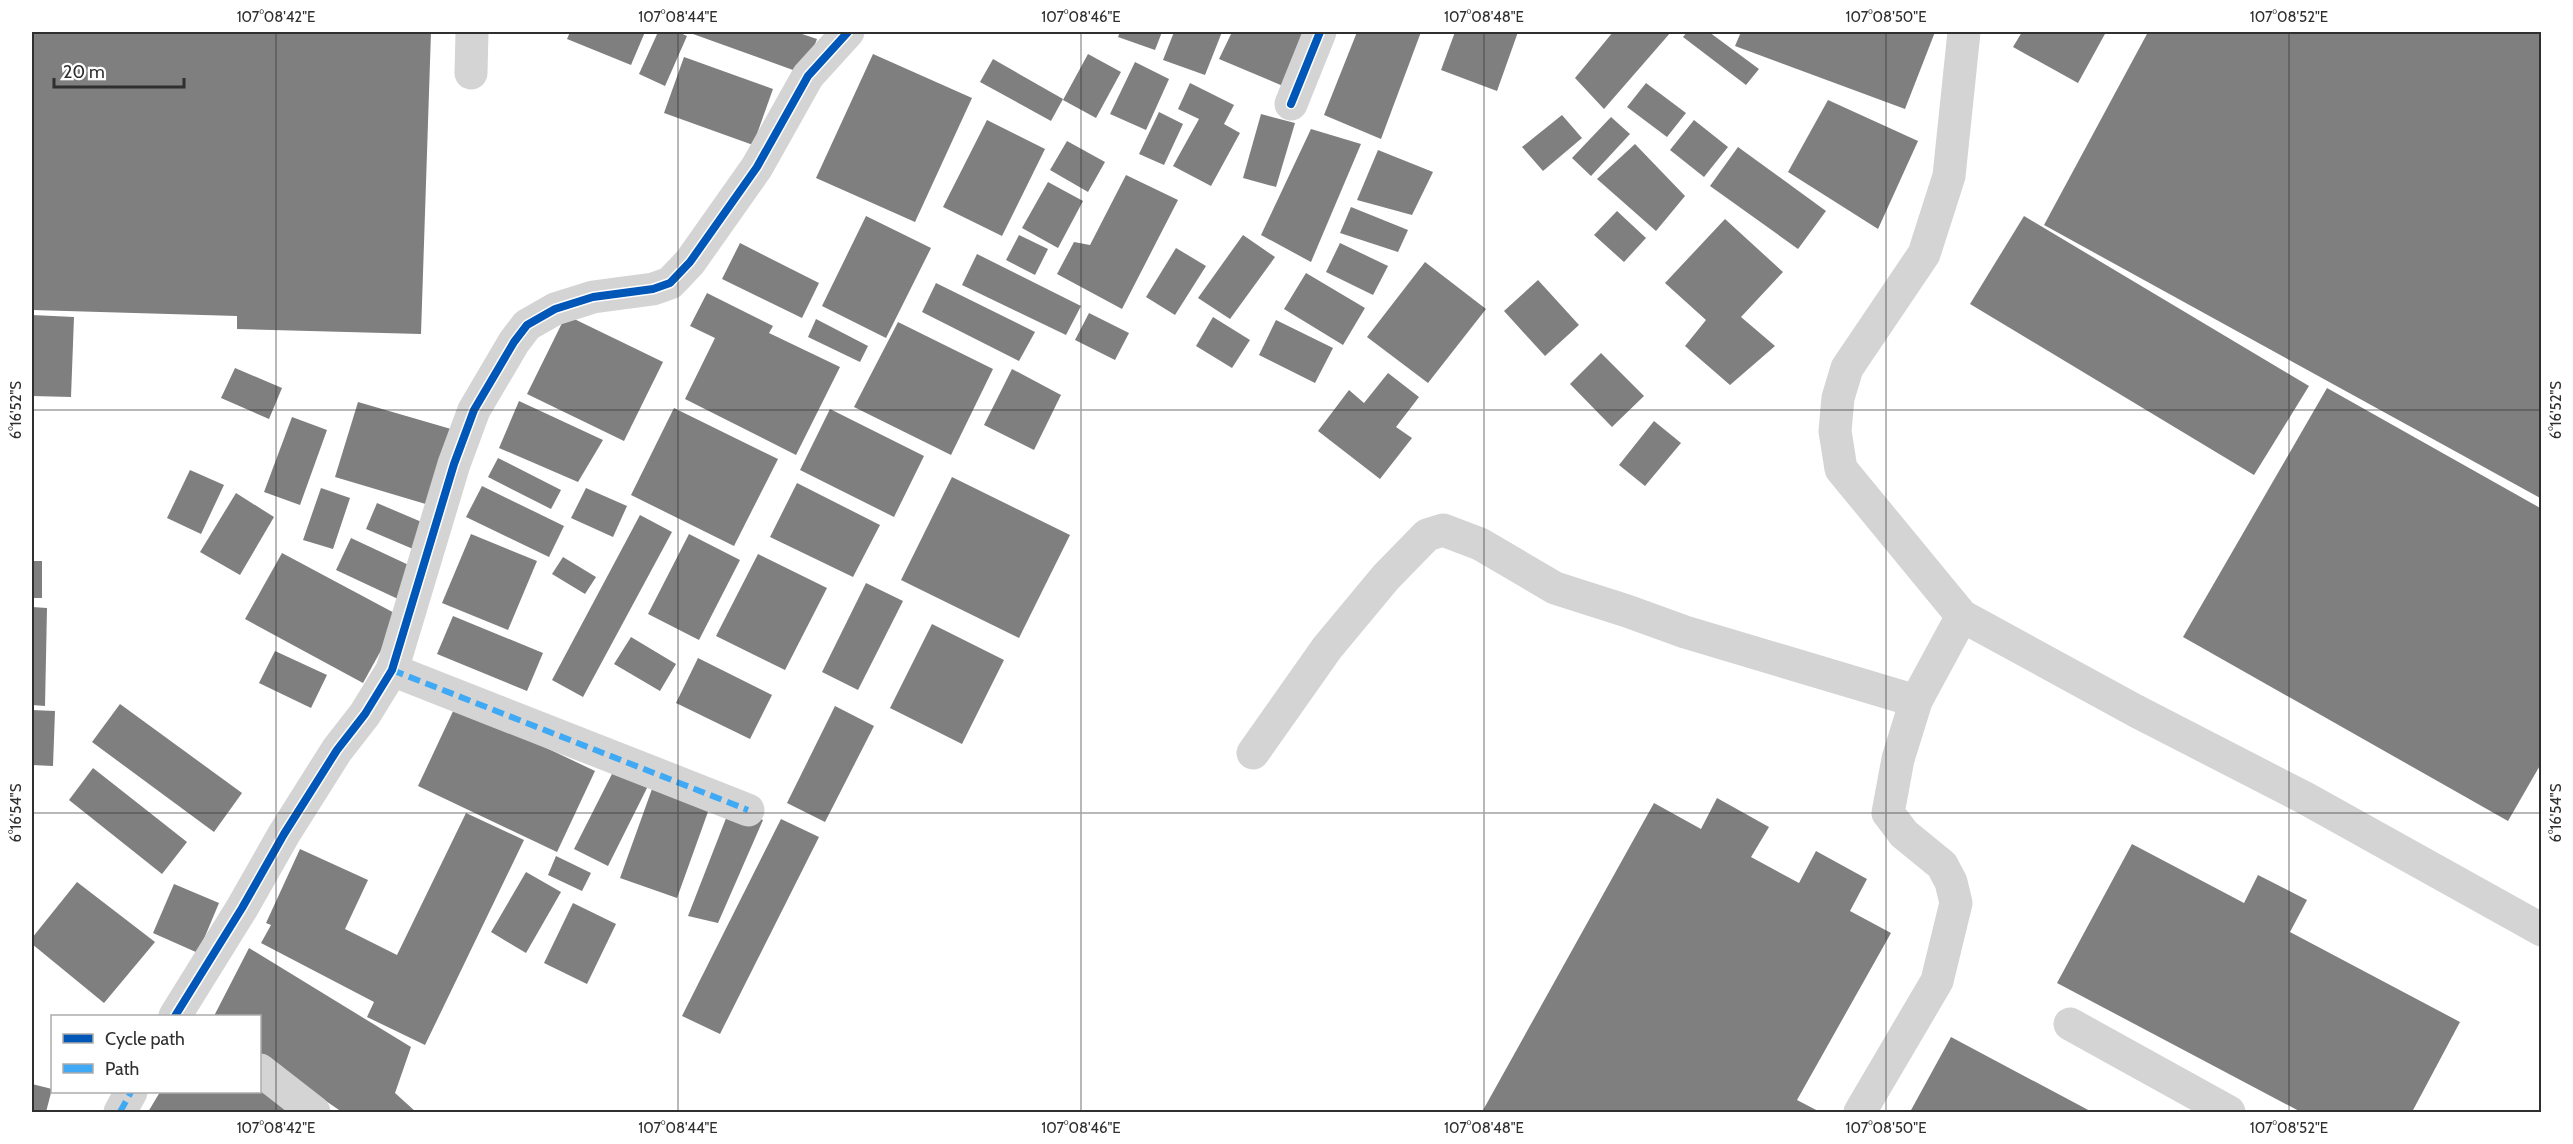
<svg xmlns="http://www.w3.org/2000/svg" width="2573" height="1144" font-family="Cabin,sans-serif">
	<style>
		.building { fill: #7f7f7f }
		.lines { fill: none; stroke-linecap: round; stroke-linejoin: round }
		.minor { stroke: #d4d4d4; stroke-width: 33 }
		.quiet { stroke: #3fa9f5; stroke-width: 6; stroke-dasharray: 12 6; stroke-linecap: butt }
		.cycleway-casing { stroke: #fff; stroke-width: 11 }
		.cycleway { stroke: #0057b8; stroke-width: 8 }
		.ticks { fill: none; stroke: #2f2f2f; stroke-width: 1.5; stroke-opacity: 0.45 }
		.neatline { fill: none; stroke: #2f2f2f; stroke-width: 2 }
		.ticks-label { font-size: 15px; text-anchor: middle; fill: #2f2f2f }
	</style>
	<rect width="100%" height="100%" fill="#fff"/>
	<g class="building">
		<polygon points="32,32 431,32 421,334 237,329 237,316 32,310"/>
		<polygon points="570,32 645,32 631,65 567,39"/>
		<polygon points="658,32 678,32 687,36 665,86 639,74"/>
		<polygon points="694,32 796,32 817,39 804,74 693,34"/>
		<polygon points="1120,32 1162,32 1155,50 1118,37"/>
		<polygon points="1174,32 1222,32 1205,75 1163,60"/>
		<polygon points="1232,32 1307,32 1283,86 1219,59"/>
		<polygon points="1357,32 1421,32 1381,139 1324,115"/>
		<polygon points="1455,32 1518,32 1497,91 1441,70"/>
		<polygon points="1613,32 1671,32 1604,109 1575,78"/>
		<polygon points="1687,32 1709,32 1759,69 1746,85 1683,37"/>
		<polygon points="1741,32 1935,32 1905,109 1735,46"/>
		<polygon points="2022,32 2106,32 2078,83 2013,47"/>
		<polygon points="2148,32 2542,32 2542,499 2044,225"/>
		<polygon points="873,54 972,98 915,222 816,178"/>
		<polygon points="1088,54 1121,72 1096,118 1063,100"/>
		<polygon points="684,57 773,89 753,145 664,113"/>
		<polygon points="993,59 1063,99 1051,121 980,82"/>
		<polygon points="1135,62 1169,79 1146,130 1110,114"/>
		<polygon points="1190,83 1234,105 1224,124 1240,133 1211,186 1173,166 1199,119 1178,109"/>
		<polygon points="1646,83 1686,113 1667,137 1627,107"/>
		<polygon points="1828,100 1918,141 1878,229 1788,172"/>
		<polygon points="1159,112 1183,124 1164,165 1139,154"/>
		<polygon points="1261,114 1295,123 1276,187 1243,178"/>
		<polygon points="1562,115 1582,138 1543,171 1522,147"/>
		<polygon points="1611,117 1630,134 1591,176 1572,158"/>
		<polygon points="987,120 1045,149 1002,236 943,207"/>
		<polygon points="1694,120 1728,147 1704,177 1670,150"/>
		<polygon points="1311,129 1361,144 1311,262 1261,235"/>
		<polygon points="1067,141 1105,162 1088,192 1050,170"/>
		<polygon points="1635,144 1685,196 1656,231 1597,179"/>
		<polygon points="1738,147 1826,211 1798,249 1710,186"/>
		<polygon points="1378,150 1433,172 1412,215 1357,200"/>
		<polygon points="1126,175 1178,200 1122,309 1057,274 1074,242 1090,245"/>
		<polygon points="1048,182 1083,201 1058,248 1022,228"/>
		<polygon points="1351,207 1408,230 1398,252 1340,233"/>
		<polygon points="1617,211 1646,238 1624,262 1594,235"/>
		<polygon points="866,216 931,248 886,338 822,306"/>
		<polygon points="2024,216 2309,386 2254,475 1970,304"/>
		<polygon points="1725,219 1783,272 1741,317 1775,346 1730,385 1685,346 1706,320 1665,283"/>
		<polygon points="1019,235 1048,249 1035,275 1006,260"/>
		<polygon points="1243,235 1275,257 1230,319 1198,298"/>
		<polygon points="740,243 819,283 802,318 722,279"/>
		<polygon points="1340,243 1388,266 1373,295 1326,272"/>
		<polygon points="1176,248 1206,266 1175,315 1146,297"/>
		<polygon points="977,254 1081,306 1066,335 962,285"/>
		<polygon points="1425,262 1486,309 1428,383 1367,337"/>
		<polygon points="1306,273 1365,308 1343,345 1284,309"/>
		<polygon points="1538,280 1579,325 1545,356 1504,311"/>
		<polygon points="936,283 1035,332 1019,361 922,312"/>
		<polygon points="707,293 773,326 769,333 840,367 796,455 685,399 715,338 690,326"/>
		<polygon points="1089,313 1129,333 1115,360 1075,340"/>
		<polygon points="32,315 74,317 71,397 32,396"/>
		<polygon points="566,315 663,362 624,441 527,394"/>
		<polygon points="1213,317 1250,340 1232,368 1196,346"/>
		<polygon points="816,319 868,346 860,362 808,337"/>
		<polygon points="1276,320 1333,348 1315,383 1259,355"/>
		<polygon points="898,322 993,369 951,455 854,407"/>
		<polygon points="1601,353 1644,396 1612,427 1570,384"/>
		<polygon points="235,368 282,388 269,419 221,398"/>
		<polygon points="1012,369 1061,395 1034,450 984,425"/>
		<polygon points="1388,373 1419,397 1396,427 1412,438 1380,479 1318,431 1349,390 1364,403"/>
		<polygon points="2327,388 2542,509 2542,762 2508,821 2183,637"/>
		<polygon points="519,401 603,440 578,482 499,448"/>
		<polygon points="358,402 451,429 429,505 335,477"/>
		<polygon points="674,408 778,459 734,546 631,495"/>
		<polygon points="830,409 924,456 894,517 800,470"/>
		<polygon points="292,417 327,430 300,505 264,492"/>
		<polygon points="1654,421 1681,443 1645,486 1619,465"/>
		<polygon points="498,458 561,490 551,509 488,477"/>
		<polygon points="190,470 224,485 201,534 167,518"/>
		<polygon points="952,477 1070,535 1019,638 901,580"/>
		<polygon points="797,483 880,525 853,577 770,537"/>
		<polygon points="482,486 564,526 549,557 466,517"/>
		<polygon points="321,488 350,498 333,549 303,540"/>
		<polygon points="586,488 627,506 613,537 571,518"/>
		<polygon points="236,493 274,517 240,575 200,552"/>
		<polygon points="377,503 424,523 413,549 366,529"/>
		<polygon points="640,515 672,532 583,697 552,680"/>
		<polygon points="471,534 537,561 508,630 442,603"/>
		<polygon points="689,534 740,560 699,640 648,614"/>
		<polygon points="351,538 413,567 398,599 336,570"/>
		<polygon points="282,553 400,616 363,683 245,619"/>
		<polygon points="758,554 827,588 785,670 716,636"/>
		<polygon points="563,557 596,577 585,594 552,574"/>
		<rect x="32" y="561" width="10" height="37"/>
		<polygon points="866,583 903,601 858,690 822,672"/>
		<polygon points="32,607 47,608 45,706 32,705"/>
		<polygon points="453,616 543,653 527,691 437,654"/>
		<polygon points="932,624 1004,660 962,744 890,708"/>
		<polygon points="631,637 676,664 660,691 614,664"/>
		<polygon points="275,651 327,675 311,708 259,683"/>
		<polygon points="698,658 772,695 750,739 676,703"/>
		<polygon points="120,704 242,793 214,832 92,742"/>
		<polygon points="456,705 595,771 557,852 418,786"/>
		<polygon points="835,706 874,726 825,822 787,803"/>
		<polygon points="32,710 55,711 53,766 32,765"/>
		<polygon points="616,766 650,782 608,866 574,849"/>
		<polygon points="93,768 187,842 162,874 69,800"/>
		<polygon points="652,789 709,809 677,898 620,878"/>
		<polygon points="1717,798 1769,827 1751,857 1799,883 1816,851 1867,879 1850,911 1891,933 1797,1100 1820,1112 1482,1112 1654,803 1701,829"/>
		<polygon points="730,808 763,820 718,923 688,916"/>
		<polygon points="466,813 524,840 425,1045 367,1017 374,1002 261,943 271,925 266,923 300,849 368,880 345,929 397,955"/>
		<polygon points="781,819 819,837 720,1034 682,1016"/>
		<polygon points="2132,844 2244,903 2258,875 2307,900 2290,932 2460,1022 2412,1112 2301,1112 2057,983"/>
		<polygon points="556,856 591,873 582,891 548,875"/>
		<polygon points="526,872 561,892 526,953 491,932"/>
		<polygon points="77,882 155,942 104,1003 32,944 32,938"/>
		<polygon points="174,884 219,903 198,953 153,933"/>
		<polygon points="573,903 616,924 587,984 544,963"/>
		<polygon points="249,948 411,1047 395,1093 416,1112 342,1112 260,1056 260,1016 214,1016"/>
		<polygon points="1951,1037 2092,1112 1910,1112"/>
		<polygon points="32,1084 52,1089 46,1112 32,1112"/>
		<polygon points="260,1089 294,1112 148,1112 160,1092 260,1092"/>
	</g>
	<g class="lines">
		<g class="minor">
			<polyline points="1964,32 1949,176 1924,254 1847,368 1838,398 1835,431 1841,469 1962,616 2136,711 2305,798 2542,930"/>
			<polyline points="471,73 472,32"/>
			<polyline points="1291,104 1320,32"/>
			<polyline points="392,670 748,810"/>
			<polyline points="1253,753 1327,648 1386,577 1427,535 1443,530 1480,544 1555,588 1627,611 1685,632 1916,701"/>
			<polyline points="175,1016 242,908 284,834 337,750 365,714 392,670 454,464 474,410 514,342 527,325 555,309 593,297 653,289 670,283 690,262 757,167 808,76 848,32"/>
			<polyline points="2070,1024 2229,1112"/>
			<polyline points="260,1070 314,1112"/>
			<polyline points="120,1112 131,1092"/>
			<polyline points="1860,1112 1937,981 1956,903 1951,882 1942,865 1904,834 1888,813 1898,759 1916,701 1962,616"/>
		</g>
		<g class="quiet">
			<polyline points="392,670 748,810"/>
			<polyline points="120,1112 131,1092"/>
		</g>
		<g class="cycleway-casing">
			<g id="cycleway">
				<polyline points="1291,104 1320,32"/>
				<polyline points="175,1016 242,908 284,834 337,750 365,714 392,670 454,464 474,410 514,342 527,325 555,309 593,297 653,289 670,283 690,262 757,167 808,76 848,32"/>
			</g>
		</g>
		<use href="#cycleway" class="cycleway"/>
	</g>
	<path class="ticks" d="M276 32V1112M678 32V1112M1081 32V1112M1484 32V1112M1886 32V1112M2289 32V1112M32 410H2542M32 813H2542"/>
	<rect width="2573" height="1144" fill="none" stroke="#ffffff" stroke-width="66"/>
	<rect x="51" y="1015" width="210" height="78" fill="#ffffff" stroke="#acacac" stroke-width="1.5"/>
	<rect x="63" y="1034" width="30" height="9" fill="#0057b8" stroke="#acacac" stroke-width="1.5"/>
	<text x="105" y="1045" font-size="18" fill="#2f2f2f">Cycle path</text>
	<rect x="63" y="1064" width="30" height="9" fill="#3fa9f5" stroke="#acacac" stroke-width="1.5"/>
	<text x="105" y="1075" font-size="18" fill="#2f2f2f">Path</text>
	<path d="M54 78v9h130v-9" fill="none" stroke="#2f2f2f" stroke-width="3"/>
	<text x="63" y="78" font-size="18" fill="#2f2f2f" stroke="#ffffff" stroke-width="4.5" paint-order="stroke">20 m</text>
	<rect x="33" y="33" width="2507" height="1078" class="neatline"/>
	<g class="ticks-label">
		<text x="276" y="22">107°08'42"E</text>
		<text x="678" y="22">107°08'44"E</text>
		<text x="1081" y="22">107°08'46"E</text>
		<text x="1484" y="22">107°08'48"E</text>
		<text x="1886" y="22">107°08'50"E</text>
		<text x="2289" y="22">107°08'52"E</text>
		<text transform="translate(16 410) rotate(-90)" y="5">6°16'52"S</text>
		<text transform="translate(2556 410) rotate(-90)" y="5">6°16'52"S</text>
		<text transform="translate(16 813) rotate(-90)" y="5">6°16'54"S</text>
		<text transform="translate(2556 813) rotate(-90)" y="5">6°16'54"S</text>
		<text x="276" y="1133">107°08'42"E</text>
		<text x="678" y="1133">107°08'44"E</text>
		<text x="1081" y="1133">107°08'46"E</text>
		<text x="1484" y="1133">107°08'48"E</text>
		<text x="1886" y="1133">107°08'50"E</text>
		<text x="2289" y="1133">107°08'52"E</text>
	</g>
</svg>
